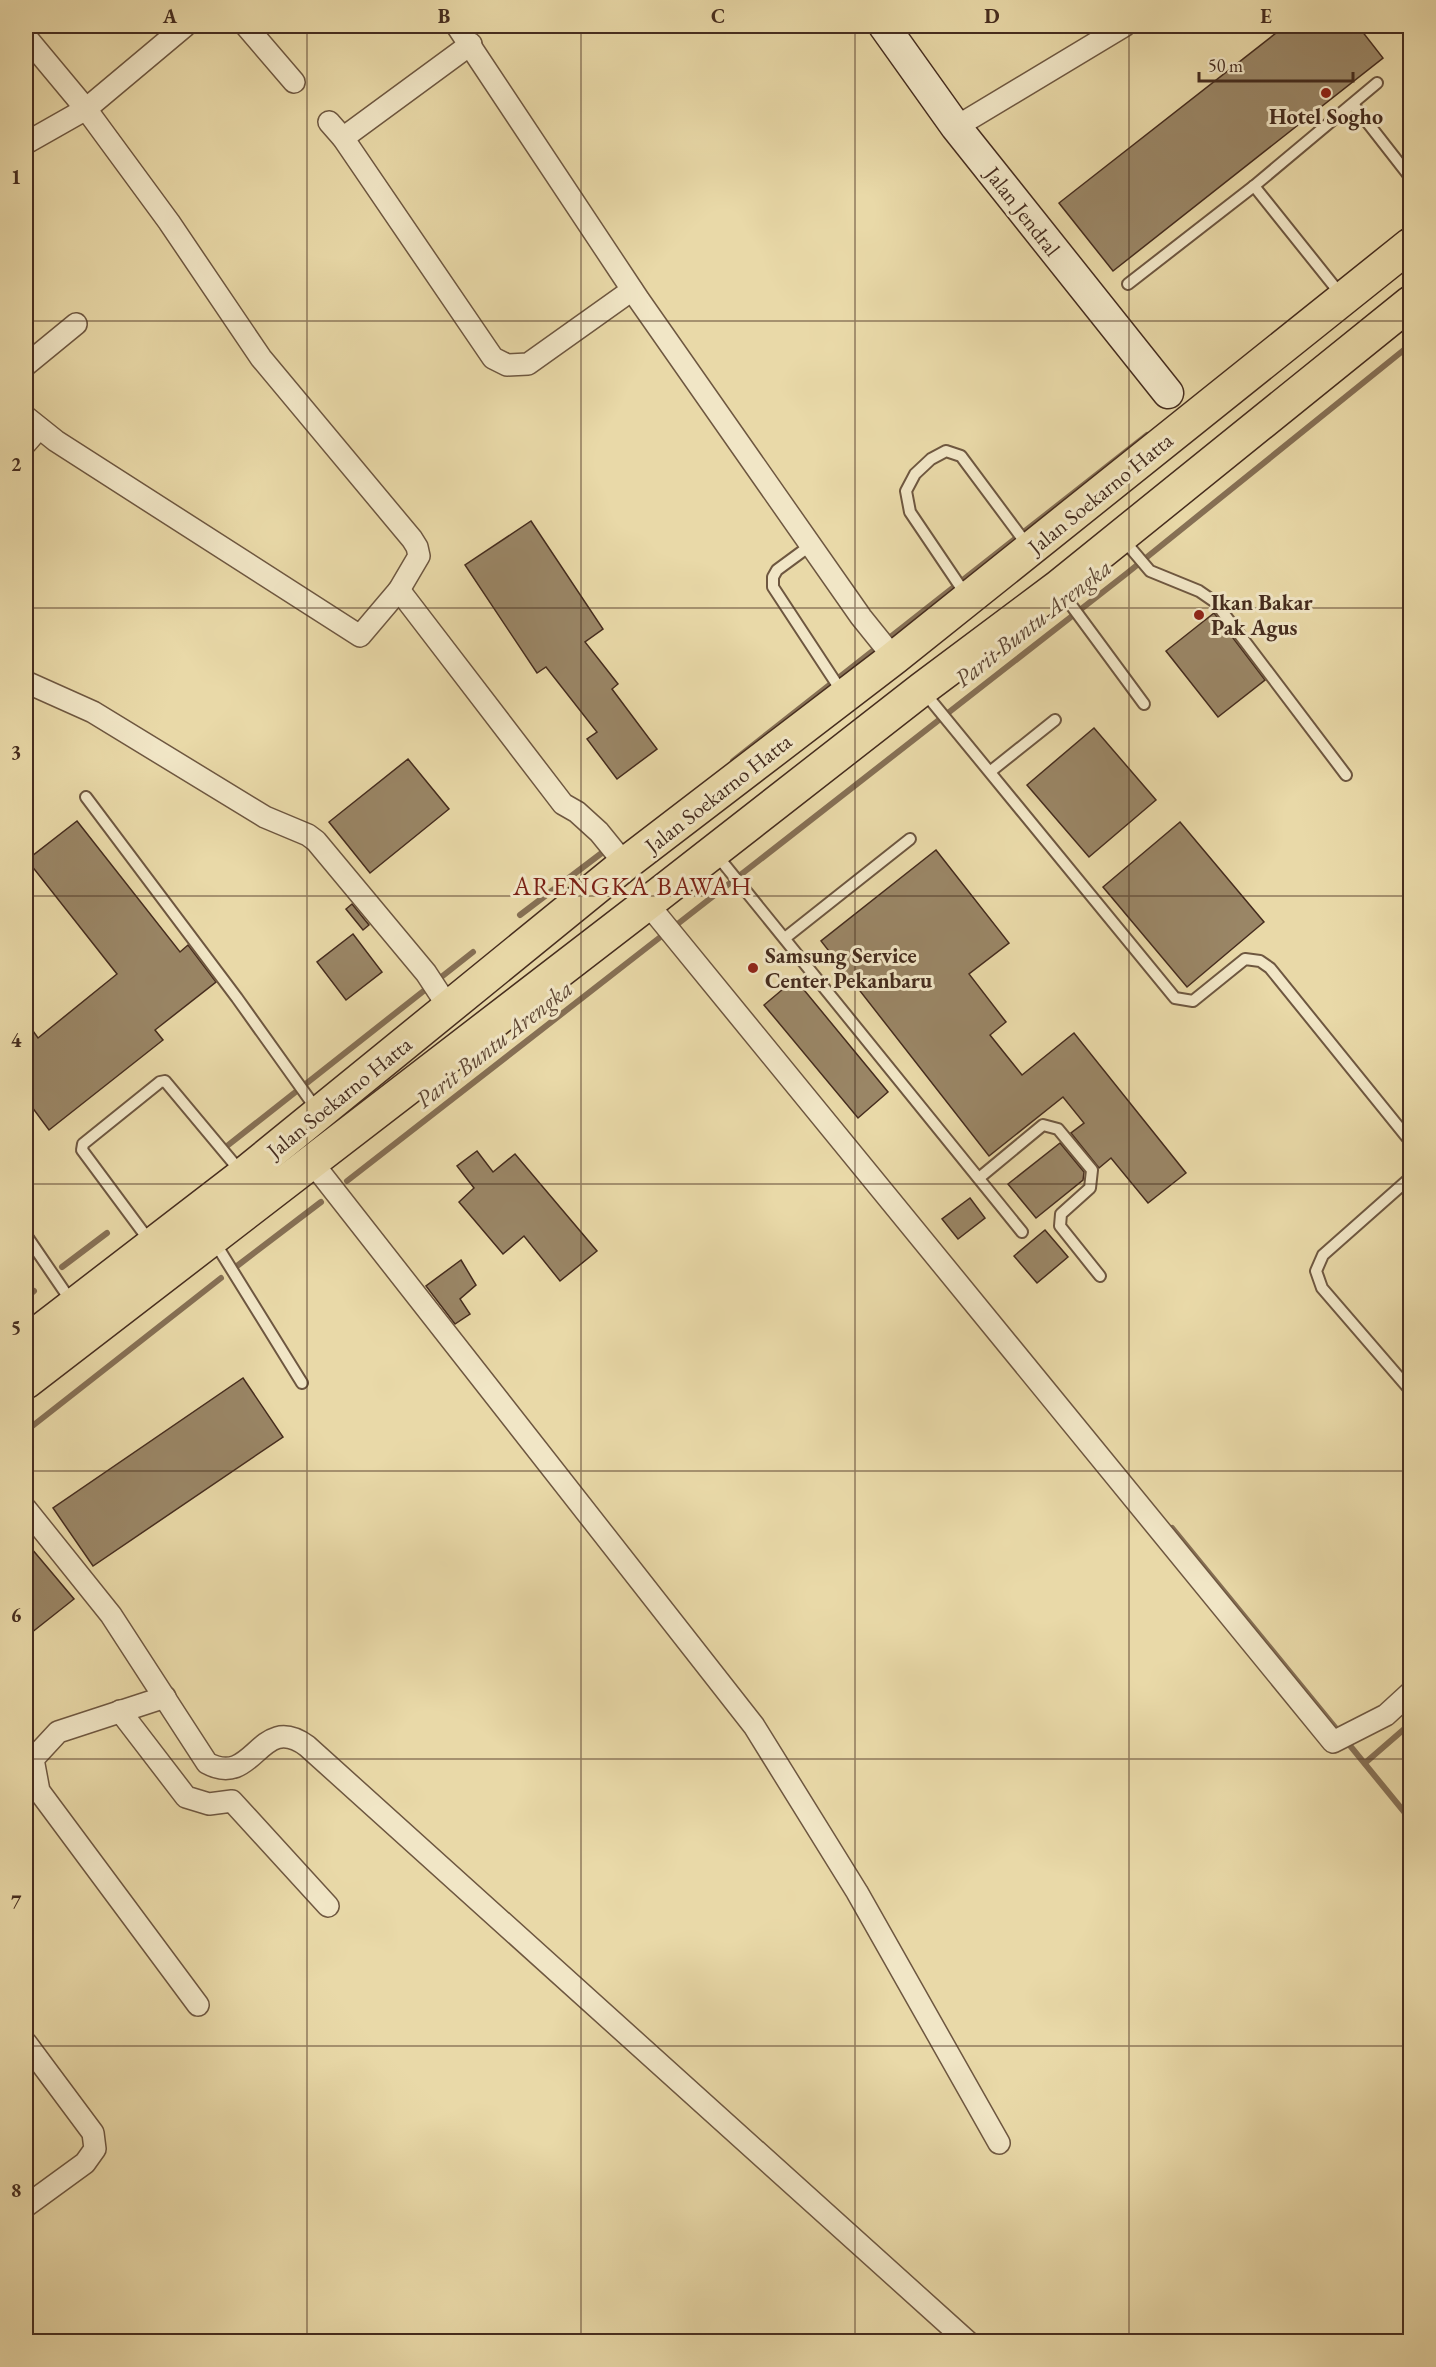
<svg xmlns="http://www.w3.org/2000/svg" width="1436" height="2367" font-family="'EB Garamond',serif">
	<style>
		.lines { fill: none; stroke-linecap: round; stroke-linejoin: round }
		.stream { stroke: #867055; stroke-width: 6 }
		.building { fill: #9a8666; stroke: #452c1e; stroke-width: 1.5 }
		.service-casing { stroke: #6e5740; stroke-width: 14 }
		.minor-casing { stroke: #6e5740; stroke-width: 24 }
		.secondary-casing { stroke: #452c1e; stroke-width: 33 }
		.primary-casing { stroke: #452c1e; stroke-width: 36 }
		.service { stroke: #f1e6c6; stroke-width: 10 }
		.minor { stroke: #f1e6c6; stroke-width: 21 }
		.secondary { stroke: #f1e6c6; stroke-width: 30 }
		.primary { stroke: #e9d9a8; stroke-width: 33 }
		.grid { fill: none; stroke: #452c1e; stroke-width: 1.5; stroke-opacity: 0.55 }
		.poi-dot { fill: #8f2418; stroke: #f1e6c6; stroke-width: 2 }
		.labels { text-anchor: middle; stroke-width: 6; stroke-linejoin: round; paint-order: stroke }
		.poi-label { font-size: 22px; font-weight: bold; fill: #452c1e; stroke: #f1e6c6; text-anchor: start }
		.street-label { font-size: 22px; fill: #452c1e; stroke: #f1e6c6 }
		.water-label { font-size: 24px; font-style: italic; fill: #604835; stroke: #f1e6c6 }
		.quarter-label { font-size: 26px; letter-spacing: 1.5px; fill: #7a1f14; stroke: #f1e6c6 }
		.neatline { fill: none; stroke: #452c1e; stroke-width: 2 }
		.grid-label { font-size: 20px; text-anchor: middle; font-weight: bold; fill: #452c1e }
	</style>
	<rect width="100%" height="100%" fill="#e9d9a8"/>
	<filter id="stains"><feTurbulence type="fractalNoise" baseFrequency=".00333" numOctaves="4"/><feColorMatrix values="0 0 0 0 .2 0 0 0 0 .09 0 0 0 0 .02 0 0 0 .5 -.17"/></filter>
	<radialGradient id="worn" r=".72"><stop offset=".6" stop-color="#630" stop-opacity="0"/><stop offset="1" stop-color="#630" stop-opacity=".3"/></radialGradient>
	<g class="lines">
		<g class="stream">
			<polyline points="733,761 1147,435"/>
			<polyline points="520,915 607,849"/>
			<polyline points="675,926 1126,574 1410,345"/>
			<polyline points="227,1146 473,952"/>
			<polyline points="347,1181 663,935"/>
			<polyline points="237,1266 321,1202"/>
			<polyline points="62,1267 107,1233"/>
			<polyline points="26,1298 34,1291"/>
			<polyline points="26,1431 221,1278"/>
			<polyline points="1172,1528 1410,1819"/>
			<polyline points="1365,1763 1410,1724"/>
		</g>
	</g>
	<g class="building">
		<polygon points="1285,26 1358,26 1383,58 1113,271 1059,203"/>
		<polygon points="531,521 603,629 585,642 618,684 612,689 657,749 617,779 587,739 597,732 546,667 537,673 465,565"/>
		<polygon points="1214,613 1265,680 1218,717 1166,651"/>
		<polygon points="1094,728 1156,800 1089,857 1027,785"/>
		<polygon points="408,759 449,809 370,873 329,822"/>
		<polygon points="77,821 180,952 188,945 216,982 155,1030 163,1040 49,1130 26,1099 26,1021 38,1038 117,974 27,860"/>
		<polygon points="1180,822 1264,922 1187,987 1103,887"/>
		<polygon points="936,850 1009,943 969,974 1006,1022 990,1035 1022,1075 1074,1033 1186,1173 1148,1203 1111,1158 1099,1168 1071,1133 1084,1123 1063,1097 989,1156 821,941"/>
		<polygon points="352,904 369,925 363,930 346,909"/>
		<polygon points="353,934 382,972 346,1000 317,962"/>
		<polygon points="795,979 888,1092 858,1118 764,1005"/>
		<polygon points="1060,1143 1084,1172 1083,1180 1036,1218 1008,1184"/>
		<polygon points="477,1151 493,1172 515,1154 597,1251 560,1281 524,1236 503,1254 459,1202 474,1188 457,1166"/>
		<polygon points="970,1198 985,1218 958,1239 942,1219"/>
		<polygon points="1045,1230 1068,1257 1037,1283 1014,1256"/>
		<polygon points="461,1260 476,1285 460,1299 470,1314 455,1324 426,1286"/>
		<polygon points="243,1378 283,1437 93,1566 53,1508"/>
		<polygon points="26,1542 74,1599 26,1637"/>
	</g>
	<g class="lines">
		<g class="service-casing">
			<g id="service">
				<polyline points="1353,104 1410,177"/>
				<polyline points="1254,186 1342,296"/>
				<polyline points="1128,284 1254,186 1377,83"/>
				<polyline points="1122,538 1150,571 1199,591 1215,602 1346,775"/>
				<polyline points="811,545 777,570 773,577 773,587 842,692"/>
				<polyline points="1060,590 1144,704"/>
				<polyline points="966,595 910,512 906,491 915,474 931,459 946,451 961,456 1028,546"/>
				<polyline points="924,692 1175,998 1193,1001 1245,959 1260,961 1270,968 1410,1141"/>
				<polyline points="991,771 1055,720"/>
				<polyline points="86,797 237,998 317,1110"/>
				<polyline points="715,853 1022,1232"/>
				<polyline points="785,938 910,839"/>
				<polyline points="979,1178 1043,1125 1058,1129 1092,1170 1090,1188 1061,1214 1060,1226 1100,1276"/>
				<polyline points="1410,1178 1323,1255 1316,1271 1322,1288 1410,1390"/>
				<polyline points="26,1235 71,1301"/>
				<polyline points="214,1241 302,1383"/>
				<polyline points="151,1243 82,1150 83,1144 160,1082 165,1081 241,1172"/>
			</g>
		</g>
		<g class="minor-casing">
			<g id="minor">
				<polyline points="246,26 294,82"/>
				<polyline points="457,26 639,300 861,617 894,658"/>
				<polyline points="26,37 86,109 169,222 261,358 412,539 417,547 419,556 399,590 360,636 56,441 26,417"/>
				<polyline points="329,122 343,138 493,358 507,365 528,364 632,290"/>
				<polyline points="956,127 1124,26"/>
				<polyline points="343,138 471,44"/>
				<polyline points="26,143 86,109 185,26"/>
				<polyline points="26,365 76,324"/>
				<polyline points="26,443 39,428"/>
				<polyline points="399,590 563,804 577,812 599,832 625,864"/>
				<polyline points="26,682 93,712 265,817 308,835 316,841 426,973 449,1008"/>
				<polyline points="647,903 1333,1742 1386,1715 1410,1693"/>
				<polyline points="311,1161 754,1726 857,1892 999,2143"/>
				<path d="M26 1509 111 1615 207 1763C255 1789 259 1711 307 1746L968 2342"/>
				<polyline points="165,1697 58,1732 33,1759 39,1791 198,2005"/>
				<polyline points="120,1711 186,1797 209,1804 232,1801 328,1906"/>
				<polyline points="26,2043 93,2133 95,2149 85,2163 26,2206"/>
			</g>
		</g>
		<g class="secondary-casing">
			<polyline id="secondary" points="884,26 956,127 1168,393"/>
		</g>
		<g class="primary-casing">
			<g id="primary">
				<polyline points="26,1342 243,1175 625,864 894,658 1410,245"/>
				<polyline points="26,1382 644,906 922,689 1057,588 1410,303"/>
			</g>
		</g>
		<use href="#service" class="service"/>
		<use href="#minor" class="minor"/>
		<use href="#secondary" class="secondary"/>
		<use href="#primary" class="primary"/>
	</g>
	<path class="grid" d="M307 26V2342M581 26V2342M855 26V2342M1129 26V2342M26 321H1410M26 608H1410M26 896H1410M26 1184H1410M26 1471H1410M26 1759H1410M26 2046H1410"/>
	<g class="poi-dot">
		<circle cx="1326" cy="93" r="6"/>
		<circle cx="1199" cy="615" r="6"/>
		<circle cx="753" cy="968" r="6"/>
	</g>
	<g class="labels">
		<g class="poi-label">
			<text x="1326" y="124" text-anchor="middle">Hotel Sogho</text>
			<text x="1211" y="610">Ikan Bakar<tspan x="1211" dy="25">Pak Agus</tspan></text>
			<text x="765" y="963">Samsung Service<tspan x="765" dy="25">Center Pekanbaru</tspan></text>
		</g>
		<g class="street-label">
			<text transform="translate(1023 211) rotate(52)" y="8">Jalan Jendral</text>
			<text transform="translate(1100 493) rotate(-39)" y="8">Jalan Soekarno Hatta</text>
			<text transform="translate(718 793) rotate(-38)" y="8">Jalan Soekarno Hatta</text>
			<text transform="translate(339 1097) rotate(-39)" y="8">Jalan Soekarno Hatta</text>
		</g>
		<g class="water-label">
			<text transform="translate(1033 623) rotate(-38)" y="8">Parit Buntu Arengka</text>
			<text transform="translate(494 1044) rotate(-38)" y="8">Parit Buntu Arengka</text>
		</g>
		<g class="quarter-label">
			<text x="633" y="895">ARENGKA BAWAH</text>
		</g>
	</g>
	<rect width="1436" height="2367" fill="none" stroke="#e9d9a8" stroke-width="66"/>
	<path d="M1199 72v9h154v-9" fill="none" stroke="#452c1e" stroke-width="3"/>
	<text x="1208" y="72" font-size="18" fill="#452c1e" stroke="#f1e6c6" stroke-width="4.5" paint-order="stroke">50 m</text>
	<rect x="33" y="33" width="1370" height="2301" class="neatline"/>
	<g class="grid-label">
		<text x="170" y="23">A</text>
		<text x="444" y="23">B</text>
		<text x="718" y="23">C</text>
		<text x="992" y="23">D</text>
		<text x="1266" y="23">E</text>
		<text x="16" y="184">1</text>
		<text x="16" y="471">2</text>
		<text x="16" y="759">3</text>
		<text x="16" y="1047">4</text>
		<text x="16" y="1334">5</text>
		<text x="16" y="1622">6</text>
		<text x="16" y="1909">7</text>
		<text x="16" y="2197">8</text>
	</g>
	<rect width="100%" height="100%" filter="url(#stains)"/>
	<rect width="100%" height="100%" fill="url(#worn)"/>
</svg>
